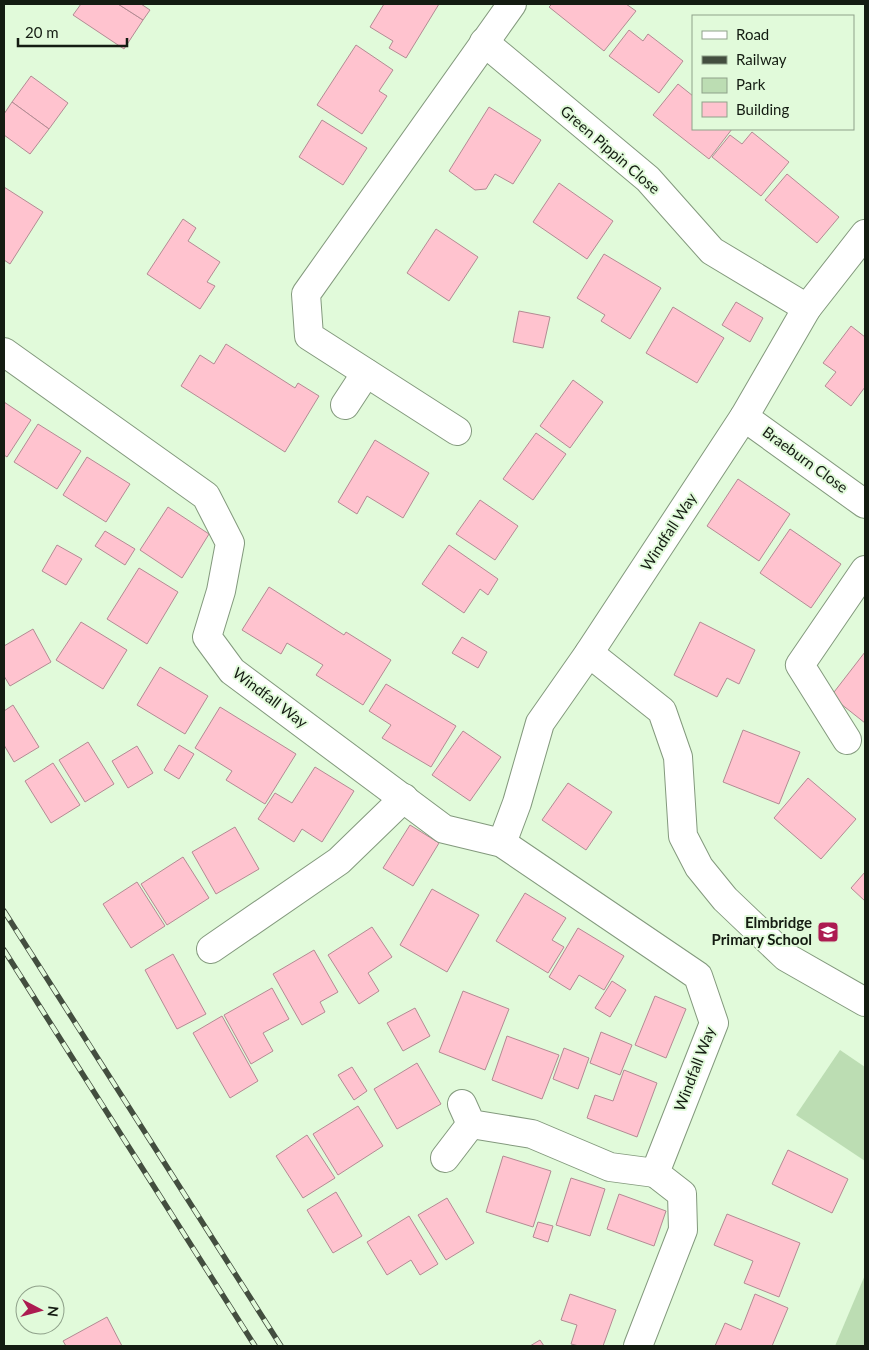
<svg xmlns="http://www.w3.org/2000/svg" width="869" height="1350" font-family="Lato,sans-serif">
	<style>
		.green { fill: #bcddb3 }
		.building { fill: #ffc3cf; stroke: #b38b93 }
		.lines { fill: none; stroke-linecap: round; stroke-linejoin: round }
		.minor-casing { stroke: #83997d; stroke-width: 30 }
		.minor { stroke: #fff; stroke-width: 28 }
		.rail-casing { stroke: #434e3f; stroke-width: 5.5 }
		.rail { stroke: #e1fada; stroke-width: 4; stroke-dasharray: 11; stroke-linecap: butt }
		.labels { text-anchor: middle; stroke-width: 4; stroke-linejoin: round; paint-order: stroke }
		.street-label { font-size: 15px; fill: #141c12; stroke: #e1fada }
		.poi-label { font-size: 15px; font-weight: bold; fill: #141c12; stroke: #e1fada; text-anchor: end }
	</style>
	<rect width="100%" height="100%" fill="#e1fada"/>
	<g class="green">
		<polygon points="840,1050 865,1067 865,1161 796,1115"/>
		<polygon points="865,1275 865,1346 835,1346"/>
	</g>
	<g class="building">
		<polygon points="81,4 118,4 143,20 124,49 73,15"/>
		<polygon points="118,4 141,4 150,10 143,20"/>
		<polygon points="384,4 439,4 406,58 389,48 393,41 370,27"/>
		<polygon points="552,4 626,4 636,11 604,51 549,7"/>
		<polygon points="629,30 643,41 648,34 683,61 659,93 609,56"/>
		<polygon points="356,45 393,70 379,91 387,96 362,134 317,105"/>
		<polygon points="31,76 68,103 49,129 12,102"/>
		<polygon points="678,84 693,96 693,129 732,129 709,159 653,115"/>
		<polygon points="12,102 49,129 30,154 4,135 4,114"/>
		<polygon points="489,107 541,140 513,184 495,174 486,189 475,190 449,171"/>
		<polygon points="322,120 367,148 343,185 299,157"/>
		<polygon points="752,132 789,162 761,196 712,157 730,135 742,144"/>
		<polygon points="787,174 839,217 817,243 765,200"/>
		<polygon points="559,183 613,221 587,259 533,222"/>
		<polygon points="4,187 43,212 10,264 4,260"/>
		<polygon points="183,219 196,228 188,241 220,262 207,282 215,286 200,309 147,274"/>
		<polygon points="436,229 478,257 449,301 407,273"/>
		<polygon points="604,254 661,288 630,339 601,321 605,315 577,298"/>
		<polygon points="736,302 763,318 750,342 722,325"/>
		<polygon points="673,307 724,338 697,383 646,353"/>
		<polygon points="519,311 550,317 543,348 513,342"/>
		<polygon points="851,326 865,337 865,387 851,406 825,386 836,372 823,363"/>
		<polygon points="226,344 295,388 298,383 319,396 285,452 181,386 200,355 214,364"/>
		<polygon points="573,380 603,402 570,448 540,426"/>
		<polygon points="4,402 31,420 7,457 4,455"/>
		<polygon points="38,424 81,451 57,489 14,462"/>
		<polygon points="536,433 566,454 533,500 503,479"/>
		<polygon points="375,440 429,473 403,518 367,496 357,514 338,502"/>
		<polygon points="87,457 130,484 106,522 63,495"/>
		<polygon points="738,479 790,514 759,561 707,526"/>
		<polygon points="480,500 518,526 495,560 456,534"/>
		<polygon points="168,507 209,534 182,578 140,550"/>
		<polygon points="790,529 841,564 811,608 760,573"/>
		<polygon points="105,531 135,549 125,565 95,546"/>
		<polygon points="57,545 82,559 66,585 42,571"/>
		<polygon points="449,545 498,579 488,595 480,589 464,613 422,584"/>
		<polygon points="139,568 178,592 147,644 107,619"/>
		<polygon points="269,587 344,635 346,632 391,660 363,705 316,675 323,665 287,643 281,654 242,630"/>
		<polygon points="81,622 127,650 103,689 56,660"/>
		<polygon points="700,622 755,650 739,684 727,678 717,697 674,675"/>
		<polygon points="33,629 51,662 10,686 4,676 4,646"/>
		<polygon points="462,637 487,652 478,668 452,653"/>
		<polygon points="865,652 865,723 831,696"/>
		<polygon points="160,667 208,696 185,734 137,705"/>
		<polygon points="386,684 456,726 431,767 382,738 391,725 369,711"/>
		<polygon points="13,705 39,747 14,762 4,745 4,711"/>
		<polygon points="220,707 296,754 265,804 226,780 232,771 195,748"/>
		<polygon points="743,730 800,752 779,804 723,782"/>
		<polygon points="463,731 501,757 470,801 432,775"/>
		<polygon points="88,742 114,784 85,802 59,760"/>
		<polygon points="179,745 194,754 179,779 164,770"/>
		<polygon points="137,746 153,773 128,788 112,761"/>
		<polygon points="53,763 80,805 51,823 25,781"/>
		<polygon points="315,767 354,791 322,842 302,829 294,842 258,819 275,793 292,803"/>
		<polygon points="808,778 856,819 821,859 774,818"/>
		<polygon points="568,783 612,812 586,850 542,820"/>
		<polygon points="410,825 439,843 413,886 383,868"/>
		<polygon points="235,827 259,869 216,894 192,852"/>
		<polygon points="183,857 209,898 167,925 141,884"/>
		<polygon points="865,872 865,901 851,888"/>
		<polygon points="137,882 165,926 131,948 103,904"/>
		<polygon points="432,889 479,915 447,972 400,945"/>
		<polygon points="525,893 566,918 552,940 564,947 548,973 496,941"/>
		<polygon points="372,927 392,957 368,973 379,991 359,1004 328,955"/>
		<polygon points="578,928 624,956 604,990 579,975 570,990 549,977"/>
		<polygon points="314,950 338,992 320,1002 325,1012 302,1025 273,974"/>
		<polygon points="173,954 206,1014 177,1029 145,970"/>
		<polygon points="612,981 626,990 610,1017 595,1008"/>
		<polygon points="272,988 289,1019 263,1033 273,1051 251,1064 224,1015"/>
		<polygon points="463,991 509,1009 485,1070 439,1052"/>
		<polygon points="655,996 686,1009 666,1058 635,1045"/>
		<polygon points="415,1008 430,1036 403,1051 387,1023"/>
		<polygon points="222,1016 258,1081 230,1098 193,1033"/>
		<polygon points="601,1032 632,1045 620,1075 590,1063"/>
		<polygon points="507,1036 559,1055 542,1099 492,1080"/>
		<polygon points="564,1048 589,1058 578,1089 553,1079"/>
		<polygon points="417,1063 441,1104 397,1129 374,1089"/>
		<polygon points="352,1067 367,1091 354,1100 338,1075"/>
		<polygon points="624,1070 657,1083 637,1137 587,1118 595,1095 613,1101"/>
		<polygon points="358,1106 383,1146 338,1175 313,1134"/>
		<polygon points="307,1135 335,1178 303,1198 276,1156"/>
		<polygon points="788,1150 848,1179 832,1213 772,1184"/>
		<polygon points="503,1156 551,1171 533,1227 486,1212"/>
		<polygon points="571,1178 605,1189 590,1236 556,1225"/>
		<polygon points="336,1192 362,1236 333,1253 307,1210"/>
		<polygon points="619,1194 666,1211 654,1246 607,1229"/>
		<polygon points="447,1198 474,1243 446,1260 418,1215"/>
		<polygon points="727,1214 800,1243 779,1297 744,1283 753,1261 714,1245"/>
		<polygon points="409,1216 438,1264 420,1275 411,1260 387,1275 367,1242"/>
		<polygon points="538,1222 553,1226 548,1242 533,1237"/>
		<polygon points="570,1294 616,1310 603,1346 579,1346 571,1344 577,1325 561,1320"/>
		<polygon points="755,1294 788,1308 772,1346 715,1346 725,1323 741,1330"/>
		<polygon points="107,1317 122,1346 66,1346 63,1341"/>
		<polygon points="540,1340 544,1346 530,1346"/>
	</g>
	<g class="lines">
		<g class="minor-casing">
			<g id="minor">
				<polyline points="484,42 648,179 712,251 807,308"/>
				<polyline points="4,352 206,496 230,543 221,591 207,637 232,671 444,829 502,843 698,976 714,1023 655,1173 682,1194 683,1230 638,1346"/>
				<polyline points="345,405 366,373"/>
				<polyline points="744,417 865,504"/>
				<polyline points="457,431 309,336 306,294 512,4"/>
				<polyline points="589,653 662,711 678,757 683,836 699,867 725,899 786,957 865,1002"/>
				<polyline points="847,740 800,665 865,570"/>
				<polyline points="502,843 517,803 540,723 589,653 744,417 807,308 865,234"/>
				<polyline points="211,949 339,861 404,798"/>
				<polyline points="462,1104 471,1124 532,1134 610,1167 655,1173"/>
				<polyline points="445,1158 471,1124"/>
			</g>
		</g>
		<use href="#minor" class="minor"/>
		<g class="rail-casing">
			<g id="rail">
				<polyline points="4,911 281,1346"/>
				<polyline points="4,950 255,1346"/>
			</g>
		</g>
		<use href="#rail" class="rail"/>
	</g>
	<defs>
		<g id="school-square" transform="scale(1.125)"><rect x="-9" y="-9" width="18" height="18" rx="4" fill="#ac1b51" stroke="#e1fada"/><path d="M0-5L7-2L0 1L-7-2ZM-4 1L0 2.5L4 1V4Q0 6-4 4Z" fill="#fff"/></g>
	</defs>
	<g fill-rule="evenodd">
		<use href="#school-square" x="828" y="932"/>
	</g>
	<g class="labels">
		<g class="street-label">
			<text transform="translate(610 150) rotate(41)" y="5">Green Pippin Close</text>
			<text transform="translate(805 460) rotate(36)" y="5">Braeburn Close</text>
			<text transform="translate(669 532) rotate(-57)" y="5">Windfall Way</text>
			<text transform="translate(270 698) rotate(37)" y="5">Windfall Way</text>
			<text transform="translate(695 1069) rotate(-69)" y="5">Windfall Way</text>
		</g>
		<g class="poi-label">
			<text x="812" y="928">Elmbridge<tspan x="812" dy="17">Primary School</tspan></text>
		</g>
	</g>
	<rect width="869" height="1350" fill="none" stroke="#141c12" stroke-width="10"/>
	<rect x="692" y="15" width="162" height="115" fill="#e1fada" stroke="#8fa18a"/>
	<rect x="702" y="31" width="25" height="8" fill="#ffffff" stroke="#8fa18a"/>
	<text x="736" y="40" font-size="15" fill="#141c12">Road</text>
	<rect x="702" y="56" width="25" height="8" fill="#434e3f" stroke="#8fa18a"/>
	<text x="736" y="65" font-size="15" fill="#141c12">Railway</text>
	<rect x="702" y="78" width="25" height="15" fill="#bcddb3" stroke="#8fa18a"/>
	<text x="736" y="90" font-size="15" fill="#141c12">Park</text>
	<rect x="702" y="102" width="25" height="15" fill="#ffc3cf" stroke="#8fa18a"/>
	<text x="736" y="115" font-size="15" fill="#141c12">Building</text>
	<g transform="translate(40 1310) rotate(96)"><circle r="24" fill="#e1fada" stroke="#8fa18a"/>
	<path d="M0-4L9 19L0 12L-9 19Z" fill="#ac1b51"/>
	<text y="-8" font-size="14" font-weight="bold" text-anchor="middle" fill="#141c12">N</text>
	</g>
	<path d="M18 38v8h109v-8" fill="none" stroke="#141c12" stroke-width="2.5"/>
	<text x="25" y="38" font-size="15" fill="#141c12" stroke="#e1fada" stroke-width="4" paint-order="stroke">20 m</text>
</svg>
